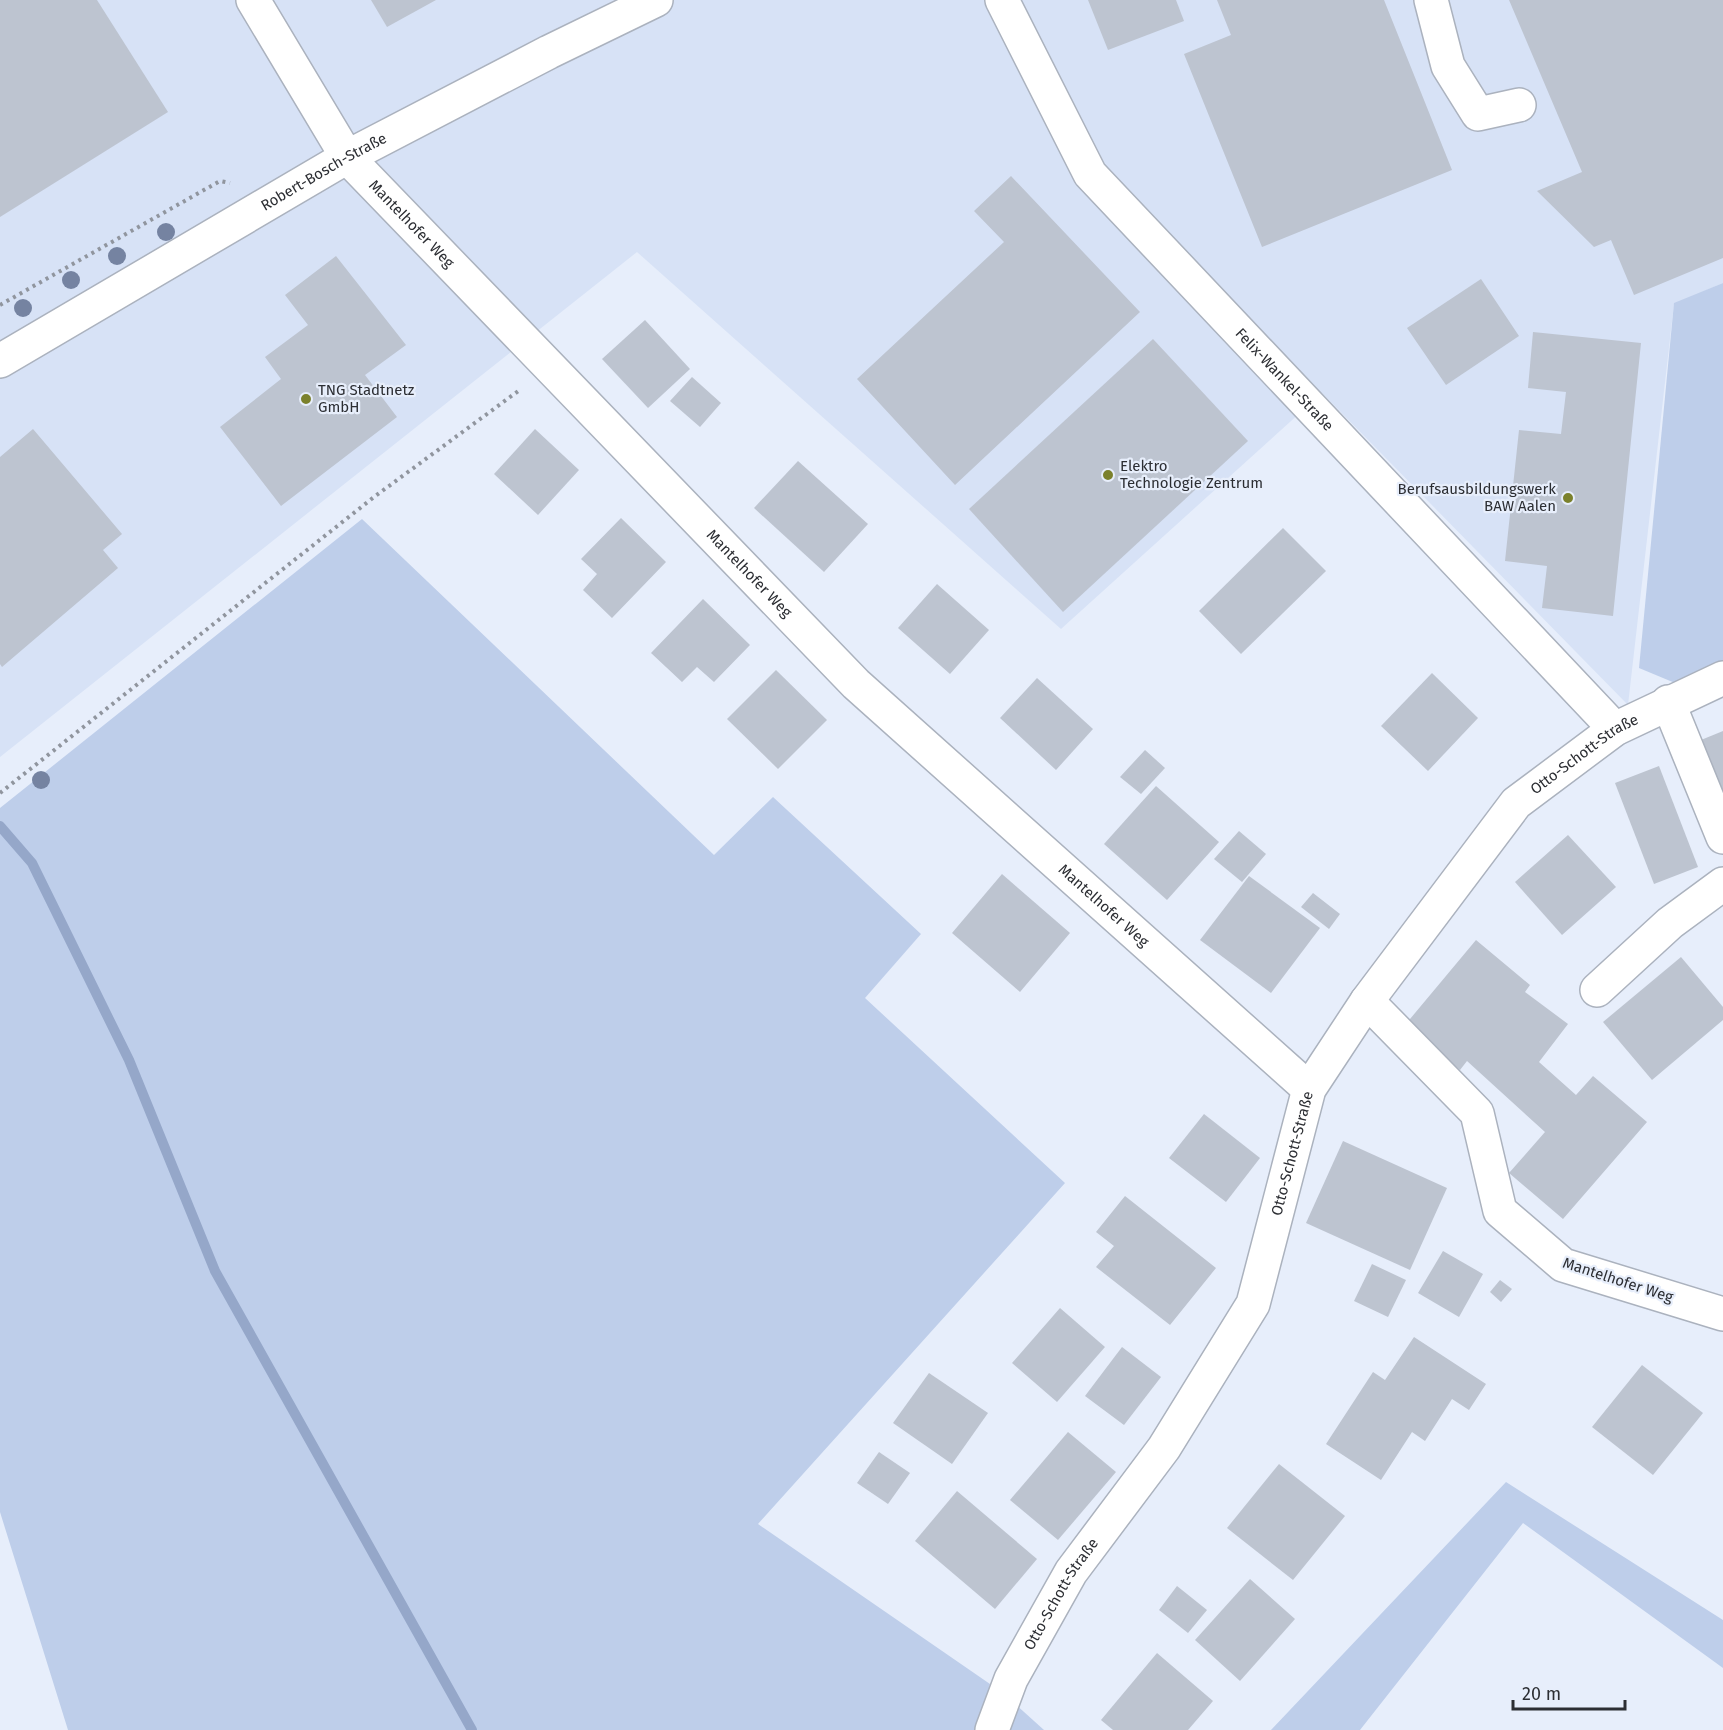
<svg xmlns="http://www.w3.org/2000/svg" width="1723" height="1730" font-family="'Fira Sans',sans-serif">
	<style>
		.built { fill: #d7e2f6 }
		.green { fill: #beceea }
		.lines { fill: none; stroke-linecap: round; stroke-linejoin: round }
		.stream { stroke: #95a7c9; stroke-width: 10 }
		.building { fill: #bdc4d0 }
		.minor-casing { stroke: #abb2be; stroke-width: 36 }
		.path { stroke: #90959e; stroke-width: 4; stroke-dasharray: 3 4.5; stroke-linecap: butt }
		.minor { stroke: #fff; stroke-width: 33 }
		.tree { fill: #7583a1 }
		.poi-dot { fill: #7b812c; stroke: #e7eefb; stroke-width: 2 }
		.labels { text-anchor: middle; stroke-width: 4.5; stroke-linejoin: round; paint-order: stroke }
		.street-label { font-size: 15px; fill: #2c2e33; stroke: #e7eefb }
		.poi-label { font-size: 15px; fill: #2c2e33; stroke: #e7eefb; text-anchor: start }
	</style>
	<rect width="100%" height="100%" fill="#e7eefb"/>
	<polygon class="built" points="0,0 1723,0 1723,283 1674,304 1628,705 1322,393 1061,629 637,252 0,757"/>
	<g class="green">
		<polygon points="1723,283 1723,663 1675,683 1639,668 1674,303"/>
		<polygon points="362,519 714,855 773,797 921,934 865,998 1065,1183 758,1524 990,1684 979,1730 68,1730 0,1512 0,808"/>
		<polygon points="1506,1482 1723,1620 1723,1668 1523,1523 1360,1730 1271,1730"/>
		<polygon points="1012,1701 1044,1730 1005,1730"/>
	</g>
	<g class="lines">
		<polyline class="stream" points="0,826 32,863 129,1060 215,1271 472,1730"/>
	</g>
	<g class="building">
		<polygon points="0,0 97,0 168,112 0,217"/>
		<polygon points="371,0 436,0 387,27"/>
		<polygon points="1088,0 1176,0 1184,21 1108,50"/>
		<polygon points="1217,0 1384,0 1452,170 1262,247 1184,54 1231,35"/>
		<polygon points="1509,0 1723,0 1723,258 1634,295 1611,240 1594,247 1537,191 1582,172"/>
		<polygon points="1011,176 1140,312 955,485 857,379 1004,242 974,211"/>
		<polygon points="336,256 406,345 365,375 397,417 281,506 220,427 281,379 265,357 308,325 285,295"/>
		<polygon points="1481,279 1519,336 1446,385 1407,328"/>
		<polygon points="645,320 690,369 648,408 602,359"/>
		<polygon points="1533,332 1641,343 1613,616 1542,608 1547,566 1505,561 1519,430 1561,434 1566,392 1528,388"/>
		<polygon points="1153,339 1248,441 1063,612 969,509"/>
		<polygon points="692,377 721,403 700,427 670,401"/>
		<polygon points="33,429 122,534 103,550 118,568 2,667 0,664 0,457"/>
		<polygon points="535,429 579,470 538,515 494,474"/>
		<polygon points="798,461 868,524 824,572 754,508"/>
		<polygon points="621,518 666,562 612,618 583,590 597,574 581,559"/>
		<polygon points="1283,528 1326,571 1241,654 1199,611"/>
		<polygon points="937,584 989,630 950,674 898,628"/>
		<polygon points="703,599 750,645 714,682 697,667 682,682 651,653"/>
		<polygon points="776,670 827,720 778,769 727,719"/>
		<polygon points="1432,673 1478,718 1428,771 1381,726"/>
		<polygon points="1037,678 1093,729 1056,770 1000,718"/>
		<polygon points="1723,731 1723,793 1701,740"/>
		<polygon points="1145,750 1165,768 1141,794 1120,777"/>
		<polygon points="1659,766 1698,867 1654,884 1615,783"/>
		<polygon points="1156,786 1219,842 1167,900 1104,844"/>
		<polygon points="1239,831 1266,854 1242,882 1214,859"/>
		<polygon points="1568,835 1616,887 1562,935 1515,882"/>
		<polygon points="1002,874 1070,933 1020,992 952,933"/>
		<polygon points="1249,876 1320,928 1271,993 1200,940"/>
		<polygon points="1313,893 1340,914 1329,929 1301,907"/>
		<polygon points="1476,940 1530,985 1525,992 1568,1024 1539,1062 1576,1095 1593,1076 1647,1122 1563,1219 1509,1173 1545,1132 1467,1061 1460,1070 1405,1025"/>
		<polygon points="1681,957 1723,1007 1723,1020 1652,1080 1603,1022"/>
		<polygon points="1204,1114 1260,1158 1226,1202 1169,1158"/>
		<polygon points="1343,1141 1447,1188 1410,1270 1306,1223"/>
		<polygon points="1125,1196 1216,1268 1170,1325 1096,1267 1114,1246 1096,1232"/>
		<polygon points="1443,1251 1483,1274 1459,1317 1418,1293"/>
		<polygon points="1372,1264 1406,1280 1388,1317 1354,1301"/>
		<polygon points="1500,1280 1512,1289 1501,1302 1490,1292"/>
		<polygon points="1060,1308 1105,1347 1057,1402 1012,1363"/>
		<polygon points="1414,1337 1486,1384 1469,1410 1452,1399 1425,1441 1412,1432 1381,1480 1326,1444 1373,1372 1385,1380"/>
		<polygon points="1122,1347 1161,1377 1124,1425 1085,1396"/>
		<polygon points="1642,1365 1703,1413 1653,1475 1592,1427"/>
		<polygon points="929,1373 988,1413 952,1464 893,1423"/>
		<polygon points="1068,1432 1116,1472 1058,1540 1010,1500"/>
		<polygon points="879,1452 910,1473 888,1504 857,1483"/>
		<polygon points="1279,1464 1345,1516 1293,1580 1227,1528"/>
		<polygon points="957,1491 1037,1559 995,1609 915,1541"/>
		<polygon points="1250,1579 1295,1619 1240,1681 1195,1640"/>
		<polygon points="1177,1586 1207,1610 1188,1633 1159,1610"/>
		<polygon points="1157,1653 1213,1701 1188,1730 1113,1730 1101,1720"/>
	</g>
	<g class="lines">
		<g class="minor-casing">
			<g id="minor">
				<path id="s1" d="M253 0 347 157 856 684 1309 1089"/>
				<path id="s2" d="M1002 0 1090 174 1615 729"/>
				<polyline points="1431,0 1448,66 1478,114 1519,105"/>
				<path id="s3" d="M0 361 347 157 549 52 656 0"/>
				<polyline points="1668,702 1723,837"/>
				<polyline points="1597,990 1670,923 1723,884"/>
				<polyline points="1367,1001 1477,1113 1500,1211 1563,1265 1723,1314"/>
				<path id="s4" d="M992 1730 1011 1679 1071 1572 1164 1448 1253 1304 1309 1089 1367 1001 1516 803 1615 729 1723 678"/>
			</g>
		</g>
		<g class="path">
			<polyline points="0,305 220,181 230,183"/>
			<polyline points="0,793 374,497 521,389"/>
		</g>
		<use href="#minor" class="minor"/>
	</g>
	<g class="tree">
		<circle cx="166" cy="232" r="9"/>
		<circle cx="117" cy="256" r="9"/>
		<circle cx="71" cy="280" r="9"/>
		<circle cx="23" cy="308" r="9"/>
		<circle cx="41" cy="780" r="9"/>
	</g>
	<g class="poi-dot">
		<circle cx="306" cy="399" r="6"/>
		<circle cx="1108" cy="475" r="6"/>
		<circle cx="1568" cy="498" r="6"/>
	</g>
	<g class="labels">
		<g class="street-label">
			<text dy="5" stroke="none"><textPath href="#s3" startOffset="375">Robert-Bosch-Straße</textPath></text>
			<text dy="5" stroke="none"><textPath href="#s1" startOffset="276">Mantelhofer Weg</textPath></text>
			<text dy="5" stroke="none"><textPath href="#s2" startOffset="478">Felix-Wankel-Straße</textPath></text>
			<text dy="5" stroke="none"><textPath href="#s1" startOffset="762">Mantelhofer Weg</textPath></text>
			<text dy="5" stroke="none"><textPath href="#s4" startOffset="1161">Otto-Schott-Straße</textPath></text>
			<text dy="5" stroke="none"><textPath href="#s1" startOffset="1248">Mantelhofer Weg</textPath></text>
			<text dy="5" stroke="none"><textPath href="#s4" startOffset="657">Otto-Schott-Straße</textPath></text>
			<text transform="translate(1618 1280) rotate(18)" y="5">Mantelhofer Weg</text>
			<text dy="5" stroke="none"><textPath href="#s4" startOffset="153">Otto-Schott-Straße</textPath></text>
		</g>
		<g class="poi-label">
			<text x="318" y="395">TNG Stadtnetz<tspan x="318" dy="17">GmbH</tspan></text>
			<text x="1120" y="471">Elektro<tspan x="1120" dy="17">Technologie Zentrum</tspan></text>
			<text x="1556" y="494" text-anchor="end">Berufsausbildungswerk<tspan x="1556" dy="17">BAW Aalen</tspan></text>
		</g>
	</g>
	<path d="M1513 1700v9h112v-9" fill="none" stroke="#2c2e33" stroke-width="3"/>
	<text x="1522" y="1700" font-size="18" fill="#2c2e33" stroke="#e7eefb" stroke-width="4.5" paint-order="stroke">20 m</text>
</svg>
